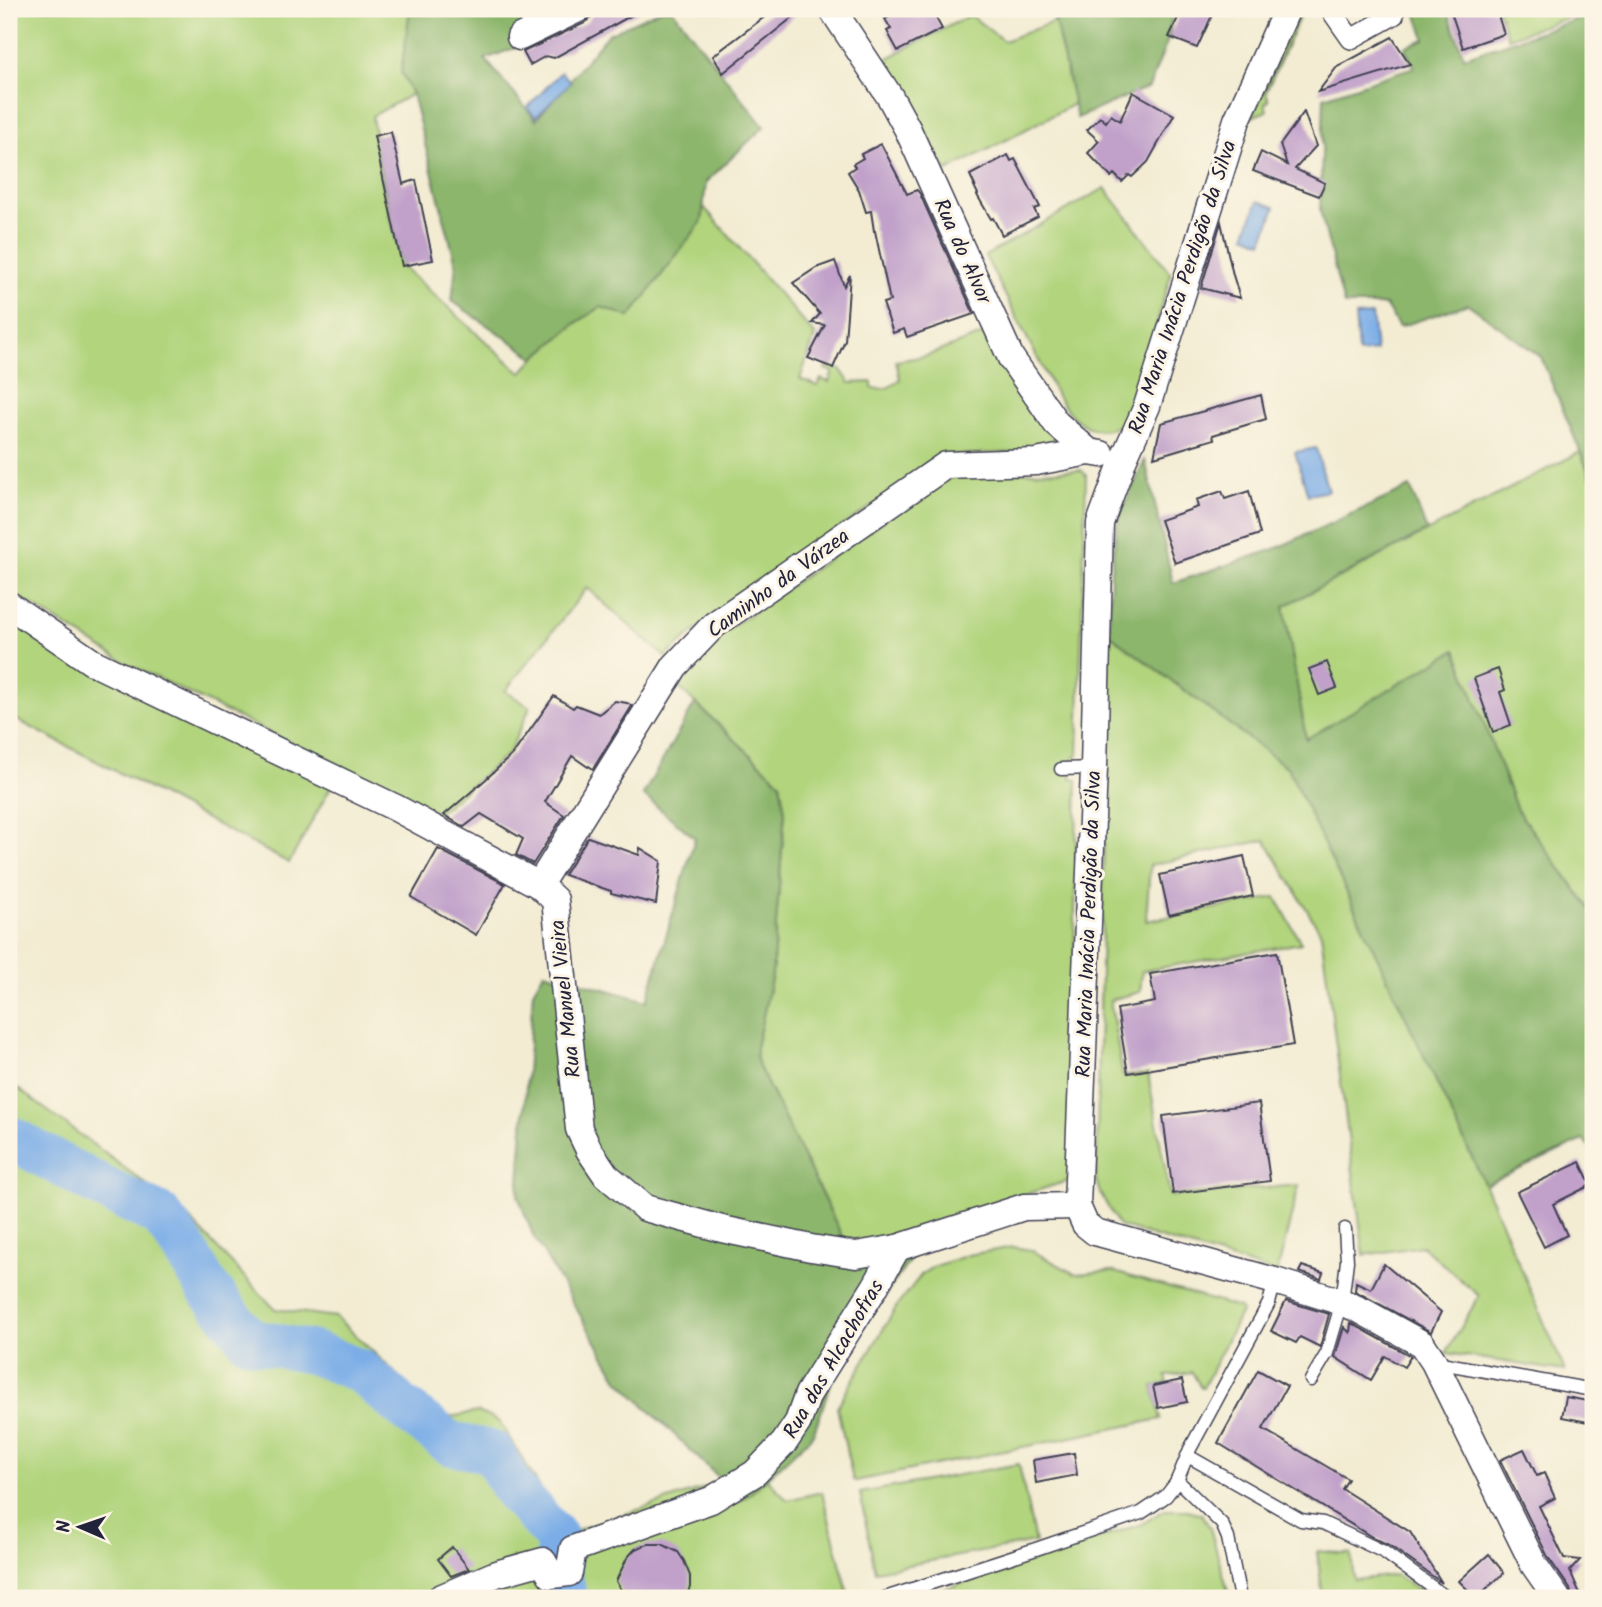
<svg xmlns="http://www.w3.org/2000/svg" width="1602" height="1607" font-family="Kalam,sans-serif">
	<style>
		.green { fill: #b1d47d; stroke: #6a7b5c; stroke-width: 2 }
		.forest { fill: #8cb66c; stroke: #576c54; stroke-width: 2 }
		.water { fill: #7bade7; stroke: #4e6891; stroke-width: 2 }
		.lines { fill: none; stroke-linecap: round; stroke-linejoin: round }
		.river { stroke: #7bade7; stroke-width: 44 }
		.building { fill: #c1a1ca }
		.service-casing { stroke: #414052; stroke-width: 15 }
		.pedestrian-casing { stroke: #414052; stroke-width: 22 }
		.minor-casing { stroke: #414052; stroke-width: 29 }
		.service { stroke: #fff; stroke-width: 12 }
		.pedestrian { stroke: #fff; stroke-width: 19 }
		.minor { stroke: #fff; stroke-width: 26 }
		.labels { text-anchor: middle; stroke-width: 6; stroke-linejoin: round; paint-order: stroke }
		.street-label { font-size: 21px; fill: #22223b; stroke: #fcf5e5 }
	</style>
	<rect width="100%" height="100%" fill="#fcf5e5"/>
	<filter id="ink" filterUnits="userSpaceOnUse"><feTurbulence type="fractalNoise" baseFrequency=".0143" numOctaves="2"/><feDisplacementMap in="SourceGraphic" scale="14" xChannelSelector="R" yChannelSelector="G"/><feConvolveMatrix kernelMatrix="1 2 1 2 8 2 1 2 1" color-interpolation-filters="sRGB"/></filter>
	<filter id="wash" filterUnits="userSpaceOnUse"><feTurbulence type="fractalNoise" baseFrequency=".00686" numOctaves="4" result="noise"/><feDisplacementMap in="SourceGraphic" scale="28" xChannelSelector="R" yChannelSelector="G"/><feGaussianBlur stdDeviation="1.57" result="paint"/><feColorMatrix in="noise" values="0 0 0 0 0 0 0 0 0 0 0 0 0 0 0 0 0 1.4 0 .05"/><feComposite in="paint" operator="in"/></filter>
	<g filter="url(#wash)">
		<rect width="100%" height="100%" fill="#f3ecd3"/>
		<g class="green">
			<path d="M9 9H410L401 72 412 94 372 116 381 172 402 266 521 373 535 358 576 323 601 307 702 221 703 206 815 335 800 379 818 386 821 379 829 382 833 372 825 369 827 365 841 370 850 383 872 382V388C884 390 891 388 900 379L896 361 926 356 987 333 1053 435C1055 443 1051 445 1046 451L951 455 738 594 665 657 587 588 505 691 530 707 509 753 437 814 124 662 9 591Z"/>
			<polygon points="1299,9 1303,9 1266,92 1269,101 1265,103 1267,111 1252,117"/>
			<polygon points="1498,9 1593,9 1508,38"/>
			<polygon points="970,15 1004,41 1055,21 1074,104 947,171 886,59"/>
			<path d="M1105 188 1171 274 1129 419C1098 443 1075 424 1057 396L985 256Z"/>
			<polygon points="1580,452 1593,482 1593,913 1517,810 1456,650 1306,740 1284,606"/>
			<polygon points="1081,470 1086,475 1078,755 1072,760 1071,778 1077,780 1071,1180 870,1243 851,1243 844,1240 759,1067 756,1056 756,1048 772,975 785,812 780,782 674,683 722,634 948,475"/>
			<polygon points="9,616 332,785 289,863 133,780 9,716"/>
			<polygon points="1109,634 1288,768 1485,1185 1565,1371 1446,1353 1479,1296 1422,1246 1364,1255 1321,933 1265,840 1150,865 1146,921 1276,897 1301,943 1142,971 1140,992 1110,1000 1123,1076 1148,1074 1170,1196 1299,1185 1277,1273 1119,1226 1100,1193 1096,1180"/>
			<polygon points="9,1082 181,1210 275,1309 336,1317 443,1418 478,1412 499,1421 568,1533 723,1482 767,1478 787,1500 822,1492 849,1598 578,1598 580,1558 547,1584 549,1598 9,1598"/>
			<polygon points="1013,1247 1031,1250 1075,1274 1111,1271 1240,1308 1241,1312 1203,1388 1201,1388 1192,1372 1166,1376 1168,1383 1153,1386 1161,1419 856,1481 853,1480 837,1407 897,1306 922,1274 933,1267 968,1255"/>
			<polygon points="1019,1464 1035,1542 875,1571 860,1493"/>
			<polygon points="1164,1510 1187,1510 1202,1514 1210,1528 1230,1598 917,1598 1142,1524"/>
			<polygon points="1317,1551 1351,1554 1354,1580 1396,1575 1432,1598 1323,1598"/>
		</g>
		<g class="forest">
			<polygon points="410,9 520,9 529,24 520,46 485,59 536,120 608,34 662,9 672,9 764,127 706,182 702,221 630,317 601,307 576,323 535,358 452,301 456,264 412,94 401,72"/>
			<polygon points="1054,9 1173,9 1169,37 1149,87 1077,118 1055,21"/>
			<polygon points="1415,9 1447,9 1464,57 1593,14 1593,482 1541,357 1468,304 1399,327 1385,305 1344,305 1320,210 1324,97 1414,67 1404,47 1425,39"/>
			<polygon points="1145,460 1173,583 1275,549 1410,487 1427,531 1284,606 1306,739 1456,650 1517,810 1593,913 1593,1150 1583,1140 1485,1185 1288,768 1109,634 1111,571 1118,519"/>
			<polygon points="695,703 780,782 785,812 772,975 756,1048 756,1056 759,1067 844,1240 851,1243 874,1265 912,1257 838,1363 815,1429 810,1438 749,1495 738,1502 723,1482 619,1381 533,1235 518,1196 533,991 544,972 647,1001 695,838 643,795"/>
		</g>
		<g class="water">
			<polygon points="561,72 571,82 536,117 527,108"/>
			<polygon points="1258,201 1275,207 1262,242 1245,235"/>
			<polygon points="1372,315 1376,351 1360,353 1358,351 1355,316"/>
			<polygon points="1316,448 1328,491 1308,495 1295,452"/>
		</g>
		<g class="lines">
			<polyline class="river" points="9,1137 111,1192 160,1215 184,1248 207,1287 249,1340 315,1353 360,1371 405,1409 451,1444 492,1452 513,1489 557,1538 560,1578 563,1586 565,1598"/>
		</g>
		<g id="blocks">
			<g class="building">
				<polygon points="594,9 643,9 554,58 546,56 530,65 523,52 585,23 591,17"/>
				<polygon points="775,9 803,9 723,73 713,56"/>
				<polygon points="905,9 931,9 942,29 898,51 887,31 891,29 885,19"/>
				<polygon points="1182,9 1215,9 1197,48 1169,37"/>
				<polygon points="1450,9 1496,9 1504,34 1463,48"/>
				<polygon points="1392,37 1410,64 1318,92 1337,67"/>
				<polygon points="1133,92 1174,115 1148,162 1132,177 1129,175 1122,182 1114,174 1111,177 1088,153 1099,141 1087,130 1100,117 1106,122 1111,115 1120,121"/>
				<polygon points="1304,112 1316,146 1295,169 1325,183 1319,196 1253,171 1261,152 1287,165 1280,145"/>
				<polygon points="391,132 403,184 416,180 433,260 402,266 374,136"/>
				<polygon points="881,144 907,194 917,190 920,194 974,314 907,337 904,329 893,333 883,303 890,301 875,231 874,231 871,211 866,212 859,190 848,172 855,167 853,164 863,158 861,154"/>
				<polygon points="1008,155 1011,161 1015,159 1040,207 1034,209 1038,217 1002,235 993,218 991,219 977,195 978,194 974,186 975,186 970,175"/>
				<polygon points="1221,222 1233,275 1240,298 1201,288"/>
				<polygon points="835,261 844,286 850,275 845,341 833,368 808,358 825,325 812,323 820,314 793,283 816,268"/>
				<polygon points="1261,395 1266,419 1213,435 1214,439 1154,457 1161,423"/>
				<polygon points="1222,491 1225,499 1249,491 1260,534 1175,563 1160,520 1198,507 1196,500"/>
				<polygon points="1327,662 1337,688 1319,695 1309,669"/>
				<polygon points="1498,669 1505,690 1500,692 1511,725 1493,732 1474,678"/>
				<polygon points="554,696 573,708 576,705 599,714 615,701 627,703 632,706 593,769 589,766 588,767 572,756 545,802 564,815 533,864 516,855 523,839 481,814 464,827 444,815 485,780 513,754"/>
				<polygon points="588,837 639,855 640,848 661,861 656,904 611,893 611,891 564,875"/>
				<polygon points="438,849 505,884 476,935 411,897"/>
				<polygon points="1244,856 1253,896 1169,915 1160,875"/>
				<polygon points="1277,952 1293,1045 1128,1073 1117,1009 1155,1002 1150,974"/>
				<polygon points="1259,1103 1270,1181 1173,1194 1163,1116"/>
				<polygon points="1580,1162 1591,1185 1553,1204 1567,1235 1544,1247 1517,1192"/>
				<polygon points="1384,1264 1441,1312 1431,1332 1355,1291 1356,1282 1371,1289"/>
				<polygon points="1302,1266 1323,1273 1321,1279 1299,1272"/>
				<polygon points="1286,1301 1329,1314 1320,1347 1300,1337 1296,1343 1271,1331"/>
				<polygon points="1351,1323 1411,1356 1404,1367 1385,1356 1371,1380 1335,1357 1344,1327 1350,1333"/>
				<polygon points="1258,1370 1287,1386 1263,1429 1348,1479 1342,1489 1410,1532 1442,1583 1389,1545 1372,1537 1218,1443"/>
				<polygon points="1182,1380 1187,1402 1158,1408 1153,1386"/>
				<polygon points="1566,1397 1593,1402 1593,1423 1562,1417"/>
				<polygon points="1524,1449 1537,1476 1544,1473 1555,1498 1539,1506 1564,1558 1580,1560 1570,1571 1582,1598 1572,1598 1570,1589 1548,1557 1500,1460"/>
				<polygon points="1074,1453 1077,1475 1036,1483 1033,1460"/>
				<polygon points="648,1544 662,1544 678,1552 684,1561 690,1576 690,1587 686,1598 625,1598 616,1581 627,1558 635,1549"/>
				<polygon points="452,1547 469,1569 451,1576 438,1559"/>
				<polygon points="1489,1554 1504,1573 1476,1598 1459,1581"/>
			</g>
		</g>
	</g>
	<g filter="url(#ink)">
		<use href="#blocks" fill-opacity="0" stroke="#414052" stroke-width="2"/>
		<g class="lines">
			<g class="service-casing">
				<g id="service">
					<polyline points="1061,769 1094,768"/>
					<polyline points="1435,1362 1593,1390"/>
					<polyline points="1311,1380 1327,1353 1342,1302 1347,1261 1345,1229"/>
					<polyline points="1188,1456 1301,1520 1323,1523 1384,1552 1447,1598"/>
					<polyline points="1177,1480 1222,1524 1228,1538 1240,1598"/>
					<polyline points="885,1598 1036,1549 1141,1513 1153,1505 1166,1496 1176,1483 1190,1449 1269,1303 1275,1281"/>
				</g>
			</g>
			<g class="pedestrian-casing">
				<polyline id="pedestrian" points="1330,9 1351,39 1394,15 1390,9"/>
			</g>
			<g class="minor-casing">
				<g id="minor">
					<polyline points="832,9 890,97 908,130 1011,358 1056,423 1089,452 1101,454"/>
					<polyline points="1287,9 1237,120 1147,406 1124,458 1100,523 1094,768 1077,1206 1085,1224 1095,1232 1275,1281 1342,1302 1362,1311 1422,1344 1434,1362 1534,1565 1557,1598"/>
					<polyline points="520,37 578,9"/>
					<polyline points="9,605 92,662 396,808 539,885 555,900 579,1129 589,1150 606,1175 645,1208 722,1229 811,1248 856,1255 897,1248 1024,1207 1077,1206"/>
					<polyline points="539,885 675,666 714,625 946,465 1036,462 1089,452"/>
					<polyline points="440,1598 496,1574 543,1561 551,1575 569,1573 573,1549 711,1500 755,1473 784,1443 798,1422 808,1394 875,1287 897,1248"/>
				</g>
			</g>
			<use href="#service" class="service"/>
			<use href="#pedestrian" class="pedestrian"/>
			<use href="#minor" class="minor"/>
		</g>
	</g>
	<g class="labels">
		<g class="street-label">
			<text transform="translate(963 251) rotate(66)" y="7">Rua do Alvor</text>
			<text transform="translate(1182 287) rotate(-72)" y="7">Rua Maria Inácia Perdigão da Silva</text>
			<text transform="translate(778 583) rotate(-36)" y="7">Caminho da Várzea</text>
			<text transform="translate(1088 924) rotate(-88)" y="7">Rua Maria Inácia Perdigão da Silva</text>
			<text transform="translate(565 999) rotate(-96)" y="7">Rua Manuel Vieira</text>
			<text transform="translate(833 1359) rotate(-60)" y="7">Rua das Alcachofras</text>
		</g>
	</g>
	<rect width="1602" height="1607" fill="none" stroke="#fcf5e5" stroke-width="35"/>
	<g transform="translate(80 1527) rotate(272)" stroke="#fcf5e5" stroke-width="5" paint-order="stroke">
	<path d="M0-5L12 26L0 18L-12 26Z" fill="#22223b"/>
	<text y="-10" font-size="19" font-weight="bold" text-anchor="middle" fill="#22223b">N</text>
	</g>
</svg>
